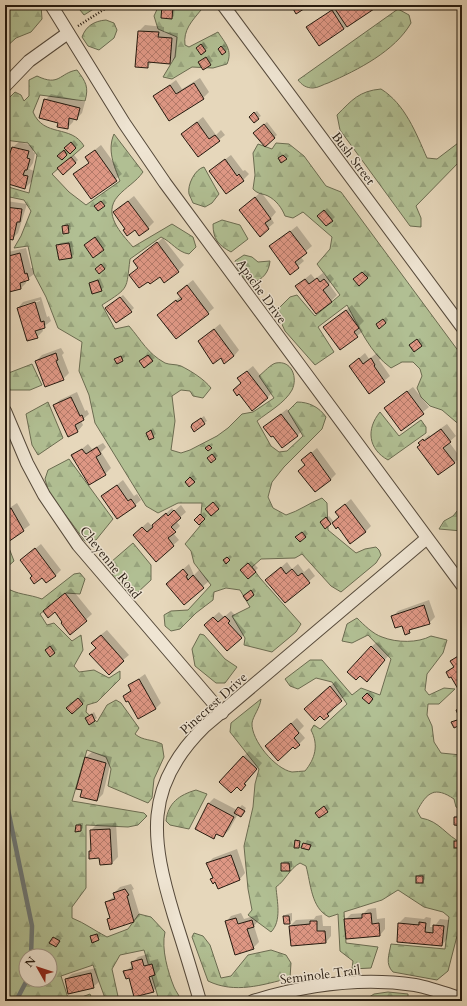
<svg xmlns="http://www.w3.org/2000/svg" width="467" height="1006" font-family="Cardo,serif">
	<style>
		.forest { fill: url(#forest-firs); stroke: #6b6c51; fill-rule: evenodd }
		.shadow { fill: #0003; fill-rule: evenodd }
		.lines { fill: none; stroke-linecap: round; stroke-linejoin: round }
		.stream { stroke: #6c7877; stroke-width: 4.5 }
		.building { fill: url(#building-cross-hatch); stroke: #251a0f }
		.minor-casing { stroke: #55493a; stroke-width: 14 }
		.path { stroke: #251a0f; stroke-width: 2.5; stroke-dasharray: 1 2; stroke-linecap: butt }
		.minor { stroke: #efe5d3; stroke-width: 12 }
		.labels { text-anchor: middle; stroke-width: 3; stroke-linejoin: round; paint-order: stroke }
		.street-label { font-size: 13px; fill: #251a0f; stroke: #efe5d3 }
	</style>
	<defs>
		<pattern id="forest-firs" width="22" height="20" patternUnits="userSpaceOnUse"><rect width="22" height="20" fill="#b1bf93"/><path d="M5 1l3.5 6h-7zM16 11l3.5 6h-7z" fill="#98a47e"/></pattern>
		<pattern id="building-cross-hatch" width="8" height="8" patternUnits="userSpaceOnUse"><rect width="8" height="8" fill="#de9784"/><path d="M0 0l8 8M0 8l8-8" fill="none" stroke="#b47a6a"/></pattern>
	</defs>
	<rect width="100%" height="100%" fill="#e6d7bb"/>
	<filter id="stains"><feTurbulence type="fractalNoise" baseFrequency=".005" numOctaves="4"/><feColorMatrix values="0 0 0 0 .2 0 0 0 0 .09 0 0 0 0 .02 0 0 0 .5 -.17"/></filter>
	<radialGradient id="worn" r=".72"><stop offset=".6" stop-color="#630" stop-opacity="0"/><stop offset="1" stop-color="#630" stop-opacity=".3"/></radialGradient>
	<g class="forest">
		<polygon points="5,5 41,5 42,19 31,32 16,38 5,48"/>
		<polygon points="76,5 100,5 84,15"/>
		<path d="M159 5H197L201 10C192 21 183 30 185 45L189 47 218 32C225 43 233 50 227 64L213 68 192 67 172 79 163 77 175 57 177 37 158 29 154 16Z"/>
		<path d="M398 9 409 15 411 23C395 51 358 70 328 83 324 84 318 88 313 88 306 88 302 85 298 80Z"/>
		<path d="M106 20 114 23 117 30 114 38 99 50 88 46 82 37C86 26 94 21 106 20Z"/>
		<path d="M77 70C86 82 89 87 85 101L40 95 33 112C44 138 71 124 84 146L52 174 69 192 86 205 120 181C114 166 107 150 114 134L143 172C136 182 126 187 118 196 102 214 121 233 133 247L172 224 193 237 196 247 189 254C177 252 172 242 161 237L130 259C126 290 130 287 102 305L115 329 129 326C142 341 147 353 165 363 170 365 176 364 181 366 191 371 204 379 211 388L203 398 193 396 190 391 181 390 172 396 175 421 171 450 181 453 190 450 217 436 228 428 242 414 253 412 274 398 259 376C264 372 271 364 276 363 292 360 298 378 292 390 285 403 268 412 257 421L271 446 279 452 287 451 303 436 288 411 297 402C309 402 319 407 326 417L322 429 284 467 272 482 268 497 273 508 286 515C299 511 309 503 322 498L327 503 328 530 356 553 365 549 376 547 379 550 381 555 376 563 341 592 331 586 302 554 295 558 261 559 252 567 260 578 301 624 296 632 272 652 244 645 245 638 232 616 250 607 240 590 226 588 214 592 213 600 196 613 180 629 171 631 165 626 164 615 171 611 188 610 211 585 194 563 191 551 185 544 200 526 202 503H178L158 513 146 506 95 423 89 395 79 371 82 342 58 328 46 297 34 274 28 246 14 248 21 236 31 211 24 200 5 196V186L29 193 37 155 28 143 5 140V102L15 92 21 95 24 101 29 96V80L37 76C60 87 59 73 77 70Z"/>
		<path d="M381 89C405 104 416 133 427 158L437 159 462 140V159L416 206 421 218V227L410 226 340 130 337 115C352 100 359 91 381 89Z"/>
		<path d="M276 143 289 144 304 156 326 186 341 192 462 356V427L442 410 430 406 421 397 417 388 422 376 420 369 413 362H402L391 368C370 353 359 327 347 305L318 327 334 352 315 365 285 331 276 311 290 297 297 295 315 316 340 295 317 264 330 249 332 237 303 212 293 218 285 216C282 208 276 200 268 196 262 193 259 195 253 189L255 175 253 153 258 144 272 149Z"/>
		<path d="M204 167 219 194 212 203 205 207 193 203C192 200 190 197 189 194 187 185 195 169 204 167Z"/>
		<path d="M222 220 240 225 248 239 231 252C218 245 213 239 213 224Z"/>
		<path d="M244 255 252 257 258 262 270 261C269 272 263 280 251 283 242 278 238 271 235 261Z"/>
		<polygon points="32,364 42,385 30,390 10,390 6,374"/>
		<polygon points="48,402 63,438 38,455 32,445 26,414"/>
		<path d="M380 412 399 436 421 420 426 427V433L388 460C368 449 366 429 380 412Z"/>
		<polygon points="69,459 113,519 96,540 85,541 49,493 45,479 48,470"/>
		<polygon points="462,505 462,531 439,529 444,521 453,516"/>
		<polygon points="133,543 151,565 151,580 137,593 125,593 113,578 111,562"/>
		<polygon points="5,546 9,548 14,561 5,569"/>
		<path d="M80 573 85 579 80 594 66 593 40 614 47 625 54 623 72 641 81 635 83 650 74 666 79 672 94 670 109 678 120 671V679L97 702 87 705 86 712 97 722 107 705 116 700 121 703 139 728 135 734C143 741 152 739 162 744L164 757 154 779 152 798 148 803 108 786 111 769 106 757 87 750 72 801 144 813 147 816 138 825 128 827 86 825V888L72 907V918C85 923 95 931 107 937L128 929 139 914 151 917 165 932C161 949 168 972 174 987 176 992 180 996 181 1001H148L158 997 144 950 120 955 112 969 119 1001H106L93 965 61 976 69 1001H5V587C17 595 29 594 42 599L74 574ZM26 956H50V980H26Z"/>
		<path d="M357 618C364 625 373 634 382 637 397 643 418 643 431 636L447 640 443 653 427 674 425 690 429 695 444 688 455 689 439 704H428L427 715 432 726 434 742 441 753 461 755 462 757V810L456 807 454 799C435 786 427 792 417 811L421 818C440 821 446 836 462 843V933L457 936 448 971 437 980 393 972C385 964 389 955 391 944L445 949 449 917 443 912 424 907 398 890 382 900 344 912 346 943 378 947 371 968 352 969 353 961 340 951 338 914 329 917C311 908 311 884 306 866L300 863C289 869 286 880 276 887 277 901 282 921 271 932L248 915 252 910 248 889 244 846 253 807 255 784 259 769 230 732 231 723 261 699C260 708 253 716 252 723 251 740 275 769 292 772 296 772 301 771 305 771 315 759 319 745 311 730L314 725 320 729 347 704 332 682 316 678 298 689 290 686 285 679 310 660H322L352 695 361 688 380 695 391 659 368 635 352 643 342 641 347 624Z"/>
		<polygon points="200,634 204,635 225,659 237,667 225,683 216,683 195,666 192,649"/>
		<path d="M196 790 207 794 189 829 170 825 166 821C168 803 179 795 196 790Z"/>
		<path d="M194 933 203 936 210 945 221 978 231 976 248 955 271 950 286 955 291 963 290 978C262 985 235 994 208 981L192 937Z"/>
		<polygon points="388,992 408,994 408,1001 363,1001 374,994"/>
		<polygon points="90,994 93,1001 71,1001"/>
	</g>
	<g class="shadow">
		<polygon points="164,5 175,5 174,16 171,18"/>
		<polygon points="338,5 339,7 340,5 378,5 344,29 308,27"/>
		<polygon points="145,25 164,27 164,32 178,33 176,57 170,63 153,61 147,67 136,66 139,31"/>
		<polygon points="204,42 208,48 205,50 200,46"/>
		<polygon points="224,44 228,49 225,52 219,49"/>
		<polygon points="209,55 213,61 203,69 199,62"/>
		<polygon points="200,78 209,92 203,98 155,96 176,80 182,89"/>
		<polygon points="51,94 85,102 82,113 76,119 74,118 73,122 67,128 59,122 45,100"/>
		<polygon points="257,111 261,116 258,118 252,114"/>
		<polygon points="203,117 216,135 221,130 225,135 198,156 182,134"/>
		<polygon points="267,122 277,135 265,145 257,130"/>
		<polygon points="74,140 78,145 62,159 59,156"/>
		<polygon points="19,142 34,146 33,152 35,153 33,163 29,169 34,171 31,182 25,188 5,182 5,173 13,147"/>
		<polygon points="101,145 122,174 92,198 75,175 90,162 86,157"/>
		<polygon points="286,153 289,156 286,159 282,156"/>
		<polygon points="74,155 78,160 75,163 61,166"/>
		<polygon points="231,155 243,171 245,170 249,174 243,180 210,171"/>
		<polygon points="261,192 276,212 271,218 274,223 260,235 240,210"/>
		<polygon points="134,196 154,222 148,228 126,228 114,212"/>
		<polygon points="104,199 107,203 104,205 98,204"/>
		<polygon points="6,201 27,204 18,233 13,238 5,237"/>
		<polygon points="327,208 335,217 332,220 319,216"/>
		<polygon points="66,223 70,223 71,229 68,232 63,226"/>
		<polygon points="297,226 312,246 300,256 304,261 290,273 270,247"/>
		<polygon points="98,235 106,246 94,256 88,242"/>
		<polygon points="163,238 184,265 178,271 148,280 130,275 139,268 134,261"/>
		<polygon points="72,241 74,254 72,257 57,246 60,243"/>
		<polygon points="26,248 31,268 33,268 34,274 26,280 26,283 21,288 5,271 5,255 8,252"/>
		<polygon points="104,262 107,266 105,269 99,267"/>
		<polygon points="365,270 370,275 359,285 354,279"/>
		<polygon points="323,273 326,277 330,274 334,279 329,284 337,295 331,301 296,286 311,274 315,279"/>
		<polygon points="100,278 104,287 101,290 90,283"/>
		<polygon points="193,280 214,308 208,313 158,315 181,296 184,287"/>
		<polygon points="123,295 134,308 131,311 109,306"/>
		<path d="M41 297 47 317 49 316 51 321 42 328 43 331 37 337 18 308 23 302ZM40 300V301L23 307V305Z"/>
		<polygon points="352,305 364,321 359,326 363,331 357,336 324,328"/>
		<polygon points="386,317 388,320 386,323 380,322"/>
		<polygon points="220,324 239,350 234,356 199,341"/>
		<polygon points="420,338 423,343 421,346 413,342"/>
		<polygon points="61,348 64,353 62,355 69,373 63,379 36,361 42,355"/>
		<polygon points="151,353 155,358 152,360 143,359"/>
		<polygon points="365,353 369,359 377,353 381,358 379,360 390,376 384,381 350,366"/>
		<polygon points="124,354 125,357 117,363 116,359"/>
		<polygon points="253,366 273,392 267,398 238,378"/>
		<polygon points="413,387 429,407 401,429 391,403"/>
		<polygon points="77,392 85,411 87,410 89,414 81,421 83,425 78,431 54,405 60,400"/>
		<polygon points="287,409 303,430 297,436 273,434 264,427"/>
		<polygon points="204,416 207,421 194,430 196,422"/>
		<polygon points="447,424 456,436 449,442 460,457 454,463 420,443 429,435 430,436"/>
		<polygon points="153,428 156,434 150,439 147,433"/>
		<polygon points="103,443 106,447 101,452 111,468 105,474 73,456 88,444 92,449"/>
		<polygon points="212,443 213,445 211,447 209,445"/>
		<polygon points="317,448 336,474 330,480 299,471 306,464 303,460"/>
		<polygon points="215,452 218,456 211,462 211,456"/>
		<polygon points="193,475 197,479 189,485 186,482"/>
		<polygon points="123,480 134,496 137,494 141,500 135,505 103,496"/>
		<polygon points="351,499 371,526 365,532 338,526 336,527 332,522 325,528 324,520 329,516 334,522 340,516 336,512"/>
		<polygon points="216,500 221,506 211,514 207,509"/>
		<polygon points="17,503 30,525 8,541 5,536 5,511"/>
		<polygon points="181,505 186,512 176,521 180,526 173,533 179,540 156,560 140,529 148,522 152,526 172,508 174,511"/>
		<polygon points="204,512 207,516 199,524 195,520"/>
		<polygon points="305,530 308,534 300,541 299,535"/>
		<polygon points="41,544 61,570 55,576 33,576 21,560"/>
		<polygon points="230,555 232,557 226,563 224,560"/>
		<polygon points="251,561 258,568 248,578 241,570"/>
		<polygon points="287,562 292,569 298,564 304,572 309,568 315,576 285,602 267,580"/>
		<polygon points="189,564 194,575 199,570 209,581 184,603 173,578"/>
		<polygon points="71,588 92,614 70,634 55,611 44,611"/>
		<polygon points="254,588 256,591 248,599 247,594"/>
		<polygon points="429,600 435,617 429,623 415,627 405,634 402,625 392,617 398,611"/>
		<polygon points="231,611 235,615 233,617 246,632 241,638 211,619 219,612 224,617"/>
		<polygon points="107,630 129,655 123,660 97,647 98,637"/>
		<polygon points="377,642 390,654 367,680 360,674 371,647"/>
		<polygon points="53,644 57,650 54,652 49,647"/>
		<polygon points="462,652 462,693 451,676 447,672 454,666 451,661"/>
		<polygon points="145,674 161,703 155,709 129,700 124,696 132,689 130,685"/>
		<polygon points="336,681 347,694 332,708 333,710 324,719 311,703"/>
		<polygon points="370,691 375,696 369,703 364,698"/>
		<polygon points="81,696 85,701 82,704 70,706"/>
		<polygon points="94,712 97,718 89,723 86,718"/>
		<polygon points="297,718 304,726 299,731 305,738 295,748 272,740"/>
		<polygon points="460,718 462,724 461,722 459,724 453,722"/>
		<polygon points="249,751 262,763 241,789 243,757"/>
		<polygon points="92,752 112,757 103,794 97,800 83,789 77,788 86,757"/>
		<polygon points="214,798 237,810 242,805 246,808 243,813 238,814 229,830 223,836 218,833 214,837 209,803"/>
		<polygon points="327,804 330,809 327,811 319,810"/>
		<polygon points="458,814 462,815 462,825 455,817"/>
		<polygon points="79,823 83,823 83,828 81,830 76,826"/>
		<polygon points="116,823 118,857 112,863 90,852 92,850 91,830 97,824"/>
		<polygon points="458,839 462,839 462,847 455,842"/>
		<polygon points="307,840 313,842 309,849 303,847"/>
		<polygon points="237,849 245,873 240,879 218,888 215,881 212,879 213,877 208,863 213,858"/>
		<polygon points="284,861 292,861 292,867 289,870 282,864"/>
		<polygon points="420,874 425,874 425,879 423,882 417,876"/>
		<polygon points="131,884 134,889 132,890 140,916 134,921 111,928 108,919 111,917 106,902 115,896 114,893 120,887"/>
		<polygon points="376,908 377,919 385,918 385,929 380,935 345,920 351,914 364,913 368,909"/>
		<polygon points="241,913 244,919 257,915 259,920 254,926 259,942 253,948 226,922 231,916"/>
		<polygon points="292,913 292,920 290,923 284,916 287,914"/>
		<polygon points="322,915 323,926 331,926 331,936 326,942 290,926 296,920 314,919 316,916"/>
		<polygon points="405,917 424,919 426,917 431,918 430,927 434,927 440,919 449,920 447,939 442,945 398,941 399,923"/>
		<polygon points="100,932 101,936 92,941 91,936"/>
		<polygon points="57,935 62,938 58,943 50,943"/>
		<polygon points="148,954 150,961 158,959 160,969 156,974 159,985 153,991 130,977 125,972 133,965 132,963 138,957"/>
		<polygon points="96,968 99,982 93,987 66,979 72,974"/>
	</g>
	<g class="lines">
		<g class="stream">
			<polyline points="5,795 32,926 31,956"/>
			<polyline points="16,1001 27,980"/>
		</g>
	</g>
	<g class="building">
		<polygon points="162,5 173,6 172,19 161,18"/>
		<polygon points="291,5 310,5 296,14"/>
		<polygon points="341,5 380,5 347,27 335,9"/>
		<polygon points="332,10 344,29 319,46 306,27"/>
		<polygon points="138,31 159,32 158,37 172,38 170,64 148,62 148,68 135,67"/>
		<polygon points="201,44 206,51 201,55 196,48"/>
		<polygon points="221,46 226,52 222,55 218,49"/>
		<polygon points="206,57 211,65 203,70 198,62"/>
		<polygon points="194,83 204,99 169,121 153,96 170,85 176,94"/>
		<polygon points="44,99 80,108 77,120 69,118 68,129 57,127 58,123 39,118"/>
		<polygon points="254,112 259,119 254,123 249,117"/>
		<polygon points="197,122 209,139 215,135 220,141 198,157 181,134"/>
		<polygon points="264,124 275,138 265,147 253,133"/>
		<polygon points="71,142 76,148 70,154 64,148"/>
		<polygon points="12,147 29,151 27,158 30,159 27,170 25,170 23,175 28,176 25,189 5,183 5,168"/>
		<polygon points="64,150 67,155 62,160 57,156"/>
		<polygon points="95,150 117,181 91,199 73,174 89,163 85,157"/>
		<polygon points="283,155 287,159 281,163 278,158"/>
		<polygon points="71,157 76,163 63,175 57,168"/>
		<polygon points="225,159 237,176 239,174 244,181 226,194 209,171"/>
		<polygon points="255,197 271,219 265,223 269,229 260,237 239,210"/>
		<polygon points="101,201 105,206 98,211 94,206"/>
		<polygon points="128,201 149,229 139,236 135,230 127,236 123,230 125,229 113,212"/>
		<polygon points="5,207 22,209 20,222 17,222 13,240 5,238"/>
		<polygon points="324,210 333,221 326,226 317,216"/>
		<polygon points="68,225 69,233 63,234 62,226"/>
		<polygon points="290,231 307,253 295,262 299,268 290,275 269,246"/>
		<polygon points="95,237 104,250 93,258 84,245"/>
		<polygon points="157,242 179,272 164,283 160,277 150,284 148,282 139,288 129,275 138,268 133,261"/>
		<polygon points="69,243 72,258 59,260 56,245"/>
		<polygon points="20,253 25,274 27,273 29,280 20,283 21,289 9,292 5,276 5,257"/>
		<polygon points="101,264 105,269 99,274 95,269"/>
		<polygon points="362,272 368,278 359,286 353,279"/>
		<polygon points="317,278 320,282 324,279 329,285 323,290 332,302 316,314 295,286 305,279 309,284"/>
		<polygon points="98,280 102,291 92,294 89,283"/>
		<polygon points="187,285 209,314 176,339 157,315 176,300 177,302 182,299 177,293"/>
		<polygon points="120,297 132,312 116,323 105,308"/>
		<polygon points="35,302 41,322 44,321 45,328 35,331 38,338 27,341 17,308"/>
		<polygon points="346,310 359,328 354,332 358,337 340,350 323,327"/>
		<polygon points="383,319 386,323 379,329 376,324"/>
		<polygon points="214,329 234,356 224,364 221,358 213,364 198,341"/>
		<polygon points="417,339 422,346 414,352 409,345"/>
		<polygon points="56,353 58,360 56,361 64,380 45,387 35,361"/>
		<polygon points="148,355 153,361 144,368 139,361"/>
		<polygon points="121,356 123,361 117,364 114,359"/>
		<polygon points="359,358 363,364 371,358 375,365 374,366 385,382 369,394 349,366"/>
		<polygon points="247,371 268,398 252,411 239,394 237,396 233,390 241,383 237,378"/>
		<polygon points="407,391 424,414 401,431 384,408"/>
		<polygon points="71,397 80,416 82,415 84,420 75,425 78,432 68,437 53,405"/>
		<polygon points="281,414 298,436 282,448 273,436 271,437 263,427"/>
		<polygon points="201,418 205,424 194,432 191,427 192,424"/>
		<polygon points="441,429 451,442 443,448 455,463 438,475 417,447 420,445 418,443 423,439 424,441"/>
		<polygon points="151,430 154,438 149,440 146,433"/>
		<polygon points="209,445 212,448 208,451 205,448"/>
		<polygon points="97,447 101,454 96,457 106,475 89,485 71,455 82,449 86,454"/>
		<polygon points="311,452 331,480 315,492 298,471 305,465 301,460"/>
		<polygon points="212,454 216,459 211,463 207,458"/>
		<polygon points="190,477 195,482 189,487 185,482"/>
		<polygon points="117,485 128,501 131,499 136,506 117,519 101,496"/>
		<polygon points="213,502 219,509 211,516 205,509"/>
		<polygon points="345,504 366,532 350,544 338,527 336,529 332,523 339,517 335,512"/>
		<polygon points="11,508 24,531 8,542 5,538 5,512"/>
		<polygon points="174,510 181,518 171,527 176,532 168,538 174,546 156,562 133,535 142,527 147,532 153,527 152,525 166,513 168,516"/>
		<polygon points="200,514 205,519 199,525 194,520"/>
		<polygon points="326,517 331,524 325,529 320,522"/>
		<polygon points="302,532 306,537 300,542 295,537"/>
		<polygon points="35,548 56,576 46,583 42,578 34,584 30,578 32,576 20,560"/>
		<polygon points="227,557 230,560 226,564 223,560"/>
		<polygon points="248,563 256,572 248,579 240,570"/>
		<polygon points="281,567 286,574 292,569 298,576 302,573 310,583 285,603 265,580"/>
		<polygon points="183,569 188,575 186,576 188,580 193,575 204,588 184,605 166,584"/>
		<polygon points="251,590 254,595 247,601 243,596"/>
		<polygon points="65,593 87,621 70,635 61,623 62,622 55,612 48,618 43,611"/>
		<polygon points="424,605 430,624 409,630 410,633 405,635 402,626 395,628 391,616"/>
		<polygon points="225,616 230,621 228,623 242,638 227,651 204,625 213,617 218,622"/>
		<polygon points="101,635 124,661 109,675 89,654 96,648 91,643"/>
		<polygon points="50,646 55,653 50,657 45,650"/>
		<polygon points="371,646 385,660 367,682 360,676 356,680 347,672"/>
		<polygon points="460,655 462,657 461,694 451,677 449,678 446,672 454,667 450,661"/>
		<polygon points="139,679 156,709 138,719 128,701 126,702 123,696 131,691 128,685"/>
		<polygon points="330,686 342,701 327,714 329,716 324,720 320,716 315,721 304,709"/>
		<polygon points="367,693 373,699 369,704 362,698"/>
		<polygon points="78,698 83,704 72,714 66,708"/>
		<polygon points="462,708 462,715 459,717 456,710"/>
		<polygon points="92,714 95,721 89,725 85,718"/>
		<polygon points="457,720 460,725 454,728 451,722"/>
		<polygon points="291,723 299,733 294,738 300,745 295,749 293,747 278,761 265,746"/>
		<polygon points="243,756 257,769 244,784 246,785 241,791 237,787 231,793 219,782"/>
		<polygon points="85,757 106,763 97,801 80,797 82,790 76,789"/>
		<polygon points="208,803 234,817 223,837 216,834 214,839 195,829"/>
		<polygon points="324,806 328,812 319,818 315,813"/>
		<polygon points="238,807 245,811 241,817 234,813"/>
		<polygon points="454,817 462,817 462,826 454,825"/>
		<polygon points="76,825 81,825 81,831 75,832"/>
		<polygon points="110,829 112,864 100,865 99,858 89,859 89,851 91,851 90,830"/>
		<polygon points="295,840 300,841 299,848 294,848"/>
		<rect x="454" y="841" width="8" height="7"/>
		<polygon points="303,843 311,845 309,850 301,848"/>
		<polygon points="231,855 240,880 218,889 215,882 213,884 210,879 213,878 206,863"/>
		<polygon points="281,863 289,863 290,871 281,871"/>
		<rect x="416" y="876" width="7" height="7"/>
		<polygon points="125,889 129,895 127,896 134,922 110,930 107,919 110,918 105,902 115,899 113,893"/>
		<polygon points="371,913 372,924 379,923 380,936 346,939 344,919 362,918 362,914"/>
		<polygon points="283,916 289,916 290,924 284,924"/>
		<polygon points="236,918 238,924 252,920 254,927 247,929 254,949 235,955 225,921"/>
		<polygon points="310,921 317,921 317,931 325,931 326,943 291,946 289,926 310,924"/>
		<polygon points="419,922 426,923 425,932 433,933 433,925 444,926 442,946 397,942 398,923 419,925"/>
		<polygon points="97,934 99,940 92,943 90,936"/>
		<polygon points="53,937 60,941 56,947 49,943"/>
		<polygon points="142,959 144,966 152,964 155,975 149,977 154,992 134,997 129,978 126,979 123,971 133,969 131,962"/>
		<polygon points="91,973 94,988 68,994 65,979"/>
	</g>
	<g class="lines">
		<g class="minor-casing">
			<g id="minor">
				<polyline points="51,5 124,123 165,183 462,585"/>
				<polyline points="223,5 462,327"/>
				<polyline points="5,86 29,61 68,33"/>
				<polyline points="5,411 27,463 44,495 78,545 222,713"/>
				<path d="M200 1001C192 973 183 944 174 916 151 840 143 787 204 727L426 539"/>
				<path d="M253 1001C305 985 361 977 415 985 431 988 447 994 462 999"/>
			</g>
		</g>
		<polyline class="path" points="78,26 111,5"/>
		<use href="#minor" class="minor"/>
	</g>
	<g class="labels">
		<g class="street-label">
			<text transform="translate(354 158) rotate(53)" y="5">Bush Street</text>
			<text transform="translate(262 291) rotate(54)" y="5">Apache Drive</text>
			<text transform="translate(111 562) rotate(51)" y="5">Cheyenne Road</text>
			<text transform="translate(213 703) rotate(-42)" y="5">Pinecrest Drive</text>
			<text transform="translate(320 974) rotate(-7)" y="5">Seminole Trail</text>
		</g>
	</g>
	<rect width="467" height="1006" fill="none" stroke="#e6d7bb" stroke-width="20"/>
	<rect x="6" y="6" width="455" height="994" fill="none" stroke="#251a0f" stroke-width="2"/>
	<rect x="10" y="10" width="447" height="986" fill="none" stroke="#251a0f"/>
	<g transform="translate(38 968) rotate(309)"><circle r="19" fill="#efe5d3" stroke="#9e9485"/>
	<path d="M0-3L7 15L0 10L-7 15Z" fill="#8f2418"/>
	<text y="-6" font-size="11" font-weight="bold" text-anchor="middle" fill="#251a0f">N</text>
	</g>
	<rect width="100%" height="100%" filter="url(#stains)"/>
	<rect width="100%" height="100%" fill="url(#worn)"/>
</svg>
